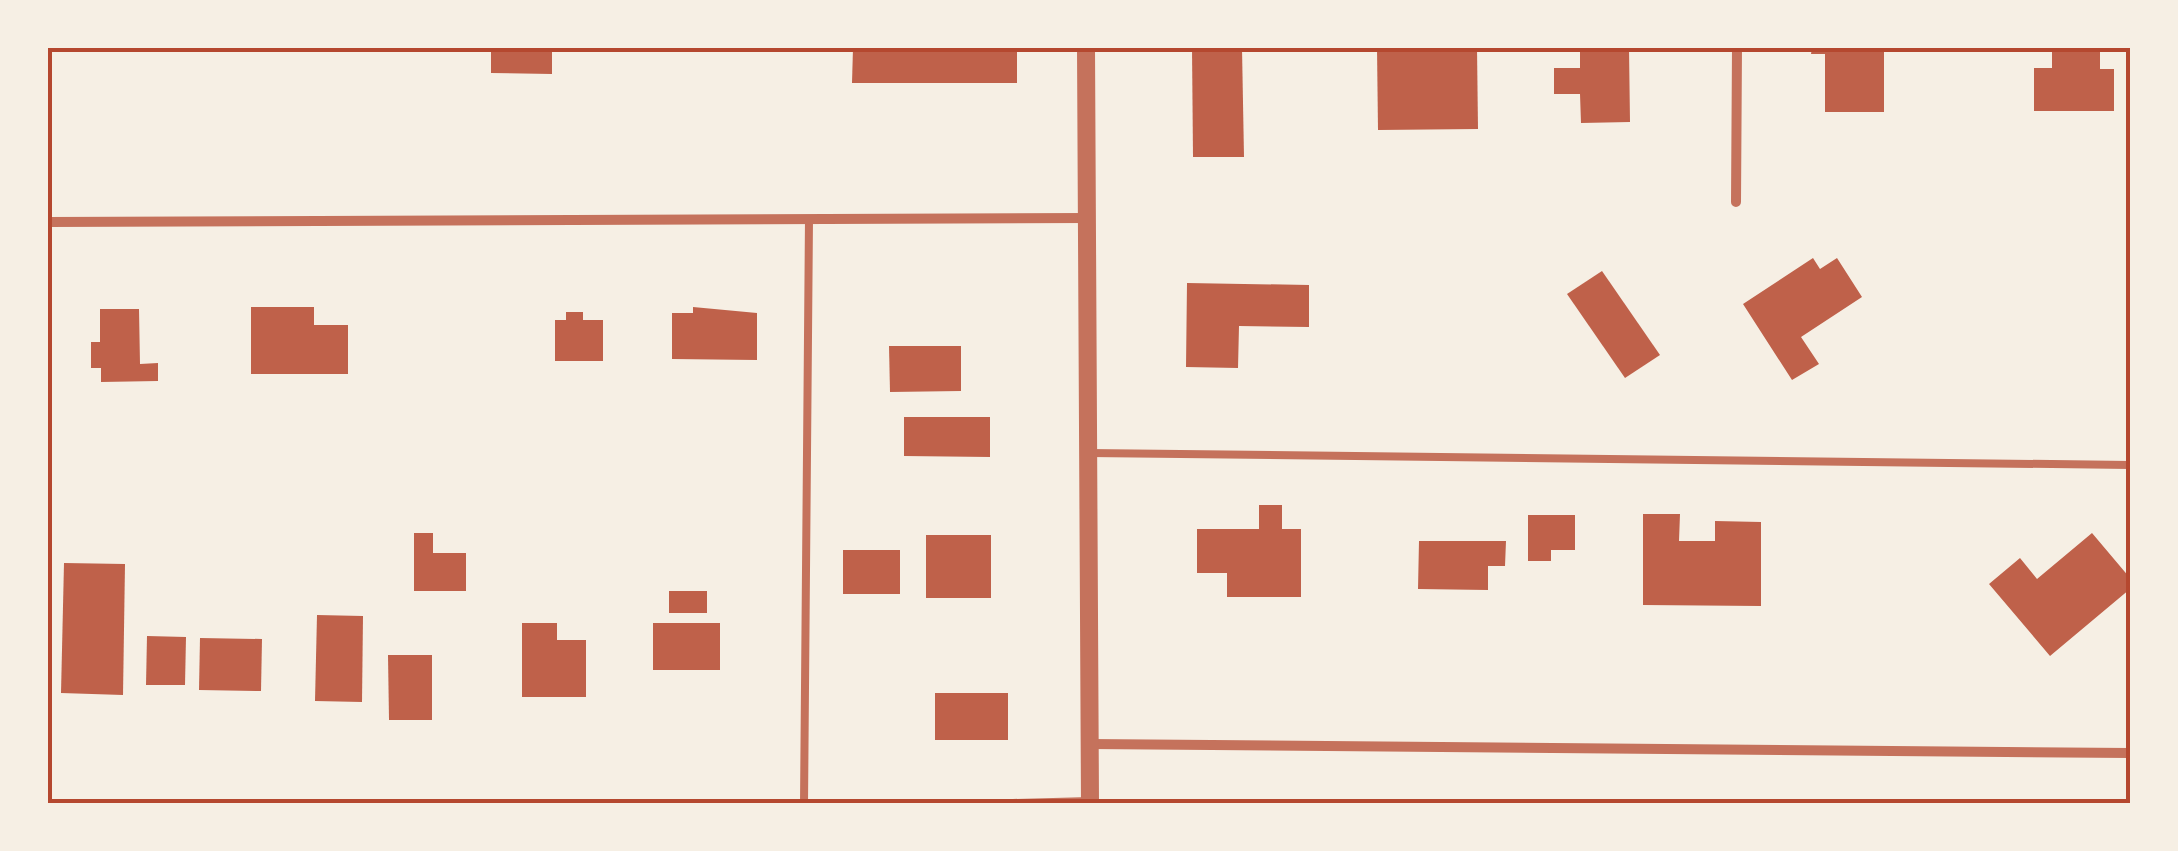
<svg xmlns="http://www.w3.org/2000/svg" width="2178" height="851" font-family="'Varela Round',sans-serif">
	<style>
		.building { fill: #bf614a }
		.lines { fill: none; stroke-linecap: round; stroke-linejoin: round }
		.service { stroke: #c5725c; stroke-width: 8 }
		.minor { stroke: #c5725c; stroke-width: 10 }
		.tertiary { stroke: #c5725c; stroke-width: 18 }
		.neatline { fill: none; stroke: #b5482f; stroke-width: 4 }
	</style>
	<rect width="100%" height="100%" fill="#f6efe4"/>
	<g class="building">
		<polygon points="491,48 552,48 552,74 491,73"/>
		<polygon points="853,48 1017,48 1017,83 852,83"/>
		<polygon points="1192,48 1242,48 1244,157 1193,157"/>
		<polygon points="1377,48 1477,48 1478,129 1378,130"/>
		<polygon points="1580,48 1629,48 1630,122 1581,123 1580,94 1554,94 1554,68 1580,68"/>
		<polygon points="1812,48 1884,48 1884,112 1825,112 1825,54 1811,54"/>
		<polygon points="2052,48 2100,48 2100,69 2114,69 2114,111 2034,111 2034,68 2052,68"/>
		<polygon points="1813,258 1820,269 1837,258 1862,297 1801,337 1819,364 1792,380 1743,304"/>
		<polygon points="1602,271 1660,355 1625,378 1567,294"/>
		<polygon points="1187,283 1309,285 1309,327 1239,326 1238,368 1186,367"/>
		<polygon points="251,307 314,307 314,325 348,325 348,374 251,374"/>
		<polygon points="693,307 757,313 757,360 672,359 672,313 693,313"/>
		<polygon points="100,309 139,309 140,364 158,363 158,381 101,382 101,368 91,368 91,342 100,342"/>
		<polygon points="566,312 583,312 583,320 603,320 603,361 555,361 555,320 566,320"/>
		<polygon points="889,346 961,346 961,391 890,392"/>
		<polygon points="904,417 990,417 990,457 904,456"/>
		<polygon points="1259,505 1282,505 1282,529 1301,529 1301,597 1227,597 1227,573 1197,573 1197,529 1259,529"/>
		<polygon points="1643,514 1680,514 1679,541 1715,541 1715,521 1761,522 1761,606 1643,605"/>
		<polygon points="1528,515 1575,515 1575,550 1551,550 1551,561 1528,561"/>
		<polygon points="414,533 433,533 433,553 466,553 466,591 414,591"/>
		<polygon points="2092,533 2130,578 2130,589 2050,656 1989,584 2020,558 2037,579"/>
		<rect x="926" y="535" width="65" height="63"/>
		<polygon points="1419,541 1506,541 1505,566 1488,566 1488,590 1418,589"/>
		<rect x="843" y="550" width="57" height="44"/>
		<polygon points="64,563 125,564 123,695 61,693"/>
		<rect x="669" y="591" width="38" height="22"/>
		<polygon points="317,615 363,616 362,702 315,701"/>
		<polygon points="522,623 557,623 557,640 586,640 586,697 522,697"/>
		<rect x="653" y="623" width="67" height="47"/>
		<polygon points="147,636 186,637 185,685 146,685"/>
		<polygon points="200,638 262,639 261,691 199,690"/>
		<polygon points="388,655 432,655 432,720 389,720"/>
		<rect x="935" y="693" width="73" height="47"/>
	</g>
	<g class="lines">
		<g class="service">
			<polyline points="1089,453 2130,465"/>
			<polyline points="804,804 809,219"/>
		</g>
		<g class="minor">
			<polyline points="1736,202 1737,48"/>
			<polyline points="48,222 1088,218"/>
			<polyline points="1090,744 2130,753"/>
			<polyline points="1013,804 1090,802"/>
		</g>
		<polyline class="tertiary" points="1086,48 1090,804"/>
	</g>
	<rect width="2178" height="851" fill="none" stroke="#f6efe4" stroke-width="100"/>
	<rect x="50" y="50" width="2078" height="751" class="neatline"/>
</svg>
